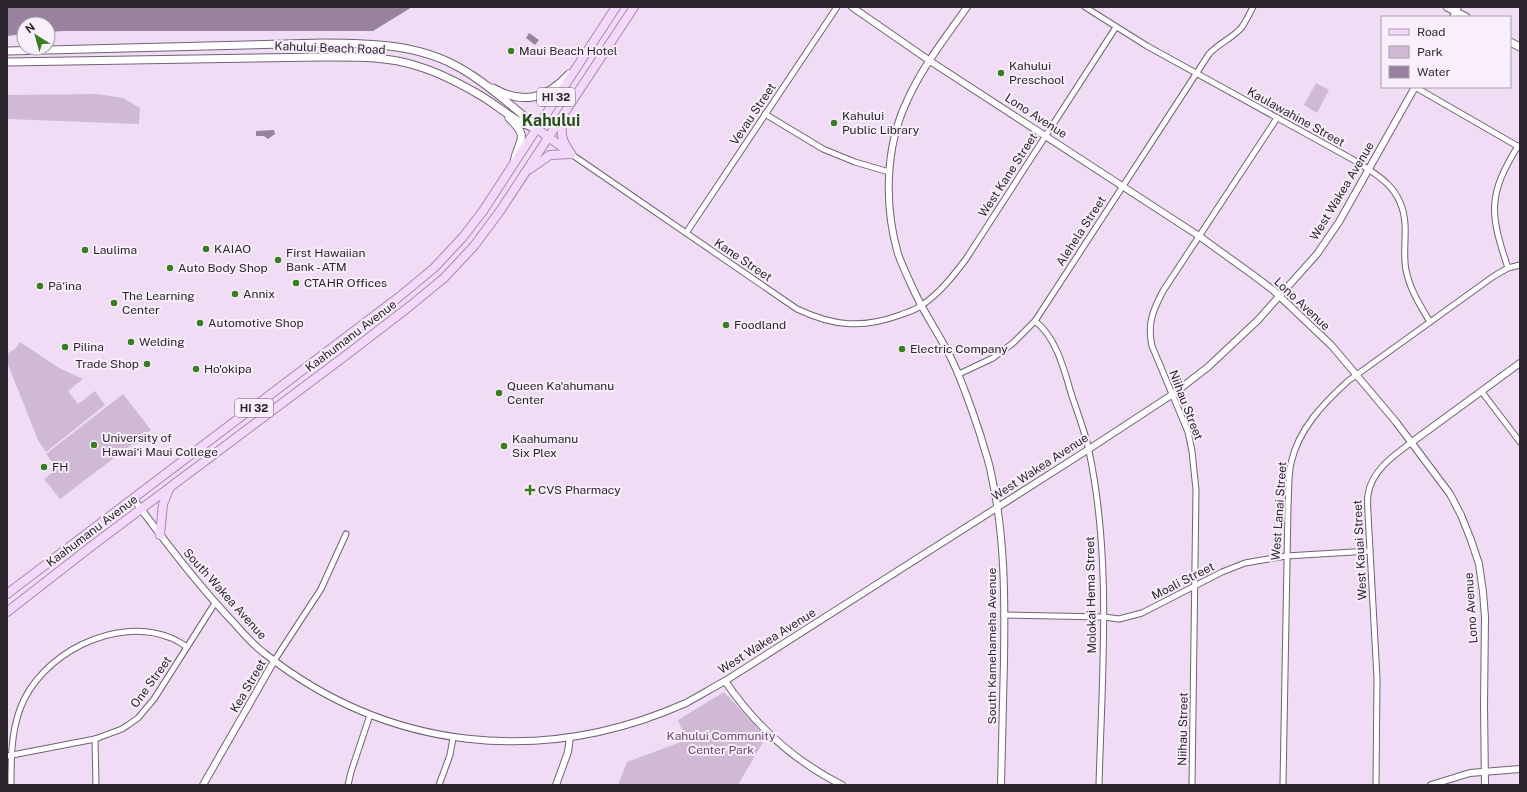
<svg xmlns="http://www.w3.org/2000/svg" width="1527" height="792" font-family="'Public Sans',sans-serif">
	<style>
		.green { fill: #cfb9d5 }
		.water { fill: #98829f }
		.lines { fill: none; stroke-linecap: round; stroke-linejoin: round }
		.minor-casing { stroke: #726276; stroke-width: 7 }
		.tertiary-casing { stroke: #726276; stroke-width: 8 }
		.secondary-casing { stroke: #726276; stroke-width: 9 }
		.primary-casing { stroke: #a988b3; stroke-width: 10 }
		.minor { stroke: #fff; stroke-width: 5 }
		.tertiary { stroke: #fff; stroke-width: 6 }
		.secondary { stroke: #fff; stroke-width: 7 }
		.primary { stroke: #f4d8fc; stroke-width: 8 }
		.poi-dot { fill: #387d20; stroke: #f9eefc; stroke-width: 1.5 }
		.labels { text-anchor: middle; stroke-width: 4; stroke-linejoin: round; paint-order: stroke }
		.shield { fill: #f9eefc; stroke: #6a616c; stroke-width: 1 }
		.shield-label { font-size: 11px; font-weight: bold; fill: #2c252e }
		.street-label { font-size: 12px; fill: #2c252e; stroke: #f9eefc }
		.poi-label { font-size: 12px; fill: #2c252e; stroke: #f9eefc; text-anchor: start }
		.park-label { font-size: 12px; fill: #6b4974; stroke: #f9eefc }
		.district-label { font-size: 16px; font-weight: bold; fill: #255117; stroke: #f9eefc }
	</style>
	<rect width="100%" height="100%" fill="#f0ddf5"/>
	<g class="green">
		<polygon points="1316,83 1329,90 1317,113 1304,105"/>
		<polygon points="98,94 123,98 140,108 139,124 7,119 7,95"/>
		<polygon points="20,342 59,368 83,379 68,391 78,404 95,391 105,405 46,452 38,440 7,362 7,354 15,349"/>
		<polygon points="123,394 151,430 60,499 44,479 57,469 46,454"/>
		<polygon points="724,692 766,737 738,785 618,785 627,762 686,740 678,720"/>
	</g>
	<g class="water">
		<polygon points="7,7 412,7 373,31 63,31 48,32 48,24 24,24 24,34 7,36"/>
		<polygon points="529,33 539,40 535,45 526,38"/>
		<polygon points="274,130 275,134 268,139 264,136 256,136 256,131"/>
	</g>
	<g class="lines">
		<g class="minor-casing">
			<g id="minor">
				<path d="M1085 7 1147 46 1352 159C1379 175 1403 189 1405 224 1406 240 1403 255 1406 270 1410 290 1420 305 1430 322"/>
				<polyline points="1415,87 1519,147"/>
				<polyline points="765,114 823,149 855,162 889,172"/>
				<path d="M571 154 797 309C833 326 862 329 900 315 908 312 916 310 922 305 940 293 953 276 966 259L1116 27"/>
				<polyline points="686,233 837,7"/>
				<path d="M1508 268C1490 214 1487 196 1518 146"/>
				<path d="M1035 321C1056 337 1064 369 1071 393 1077 412 1085 431 1089 451 1112 560 1102 674 1099 785"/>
				<path d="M959 374 993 358 1013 343 1035 321 1209 54C1219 43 1233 38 1242 27 1246 21 1250 13 1253 7"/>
				<polyline points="1482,392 1520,442"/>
				<polyline points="1004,615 1104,617 1119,619 1142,613 1222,572 1245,563 1286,556 1370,551"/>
				<polyline points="274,661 321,589 346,534"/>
				<polyline points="95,739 96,785"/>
				<polyline points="7,756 95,739 122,729 128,725 138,718 154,699 215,603"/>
				<path d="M11 785C11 759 11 734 20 709 40 654 116 615 171 638 177 640 182 644 187 647"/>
				<polyline points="348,785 351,772 370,715"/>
				<polyline points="439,785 450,755 453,738"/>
				<path d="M1192 785 1196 490 1192 451 1188 432 1152 346C1147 324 1153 310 1163 291L1277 118"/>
				<path d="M1283 785 1288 506C1289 492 1288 476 1291 463 1299 428 1323 404 1348 381L1494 276 1508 268 1520 265"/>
				<path d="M1376 785 1377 678 1368 514C1368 508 1367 501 1368 495 1371 471 1394 455 1412 442"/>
			</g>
		</g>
		<g class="tertiary-casing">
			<g id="tertiary">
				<polyline points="852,7 930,61 1199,236 1253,275 1273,290 1332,346 1396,422 1450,494 1461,515 1471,540 1479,564 1483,592 1485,617 1484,705 1485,785"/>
				<path d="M967 7C946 37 922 67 907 101 885 147 884 205 898 254 903 268 910 282 916 295 926 316 940 336 950 356 963 382 972 410 981 437 984 449 989 461 991 473 1005 535 1005 598 1004 661 1003 703 1002 744 1001 785"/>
				<polyline points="1453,17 1458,7"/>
				<polyline points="1412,442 1520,363"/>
				<path d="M133 498C165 542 197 584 234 623 244 634 252 644 264 653 388 751 542 767 686 703 699 696 712 688 725 681L1089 449 1173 394 1208 367 1258 320 1317 254 1339 222 1415 87"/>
				<path d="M725 681C755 725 794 761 842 785"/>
				<polyline points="203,785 274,661"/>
				<polyline points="556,785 568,752 570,737"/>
				<polyline points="1431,785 1470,773 1520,769"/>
			</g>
		</g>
		<g class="secondary-casing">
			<g id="secondary">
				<polyline points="1447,7 1466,17"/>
				<polyline points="1510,42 1520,47"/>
				<path d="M7 51 323 43C369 43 419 44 460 68 487 83 511 106 535 125L536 128"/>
				<path d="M7 62 322 57C354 57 387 56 417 66 438 72 459 83 478 94 495 103 518 125 536 128"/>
				<path d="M493 88C523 105 546 99 569 74"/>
				<path d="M509 118C531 139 518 139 514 162"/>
			</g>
		</g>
		<g class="primary-casing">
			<g id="primary">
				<path d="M563 117C560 135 561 139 571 154"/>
				<polyline points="536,128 566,150"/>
				<polyline points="530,169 550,155 571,154"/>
				<polyline points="160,535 163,504 169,489"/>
				<polyline points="7,594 399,297 434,268 463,237 483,211 616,7"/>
				<polyline points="7,612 93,545 349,353 410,306 444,278 474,246 500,211 634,7"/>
			</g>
		</g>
		<use href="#minor" class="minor"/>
		<use href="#tertiary" class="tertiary"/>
		<use href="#secondary" class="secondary"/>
		<use href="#primary" class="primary"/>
	</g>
	<g class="poi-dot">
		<circle cx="511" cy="51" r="4"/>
		<circle cx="1001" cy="73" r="4"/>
		<circle cx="834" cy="123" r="4"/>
		<circle cx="206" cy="249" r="4"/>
		<circle cx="85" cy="250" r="4"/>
		<circle cx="278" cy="260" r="4"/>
		<circle cx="170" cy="268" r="4"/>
		<circle cx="296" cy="283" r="4"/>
		<circle cx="40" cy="286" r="4"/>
		<circle cx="235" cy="294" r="4"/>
		<circle cx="114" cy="303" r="4"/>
		<circle cx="200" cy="323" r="4"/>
		<circle cx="726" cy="325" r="4"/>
		<circle cx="131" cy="342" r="4"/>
		<circle cx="65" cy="347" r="4"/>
		<circle cx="902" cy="349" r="4"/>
		<circle cx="147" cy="364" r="4"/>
		<circle cx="196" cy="369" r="4"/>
		<circle cx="499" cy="393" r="4"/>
		<circle cx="94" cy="445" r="4"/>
		<circle cx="504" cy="446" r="4"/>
		<circle cx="44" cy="467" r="4"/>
		<path d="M528 484h4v4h4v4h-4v4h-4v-4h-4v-4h4z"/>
	</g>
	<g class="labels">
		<g class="shield">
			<rect x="537" y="88" width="38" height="18" rx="3"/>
			<rect x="235" y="399" width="38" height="18" rx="3"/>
		</g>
		<g class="shield-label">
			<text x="556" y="101">HI 32</text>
			<text x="254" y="412">HI 32</text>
		</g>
		<g class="street-label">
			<text transform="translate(330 48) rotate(2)" y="4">Kahului Beach Road</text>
			<text transform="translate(753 114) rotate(-56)" y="4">Vevau Street</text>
			<text transform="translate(1036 116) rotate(33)" y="4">Lono Avenue</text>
			<text transform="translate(1296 117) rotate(29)" y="4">Kaulawahine Street</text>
			<text transform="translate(1008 175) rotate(-57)" y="4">West Kane Street</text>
			<text transform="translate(1342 191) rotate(-59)" y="4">West Wakea Avenue</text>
			<text transform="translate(1081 231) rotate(-57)" y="4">Alehela Street</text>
			<text transform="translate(743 260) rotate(34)" y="4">Kane Street</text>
			<text transform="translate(1302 304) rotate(43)" y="4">Lono Avenue</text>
			<text transform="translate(351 336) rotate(-37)" y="4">Kaahumanu Avenue</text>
			<text transform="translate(1186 405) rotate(69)" y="4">Niihau Street</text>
			<text transform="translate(1040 467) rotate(-33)" y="4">West Wakea Avenue</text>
			<text transform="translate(1279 511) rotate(-86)" y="4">West Lanai Street</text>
			<text transform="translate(92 531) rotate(-37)" y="4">Kaahumanu Avenue</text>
			<text transform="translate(1360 550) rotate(-93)" y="4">West Kauai Street</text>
			<text transform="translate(1183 581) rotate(-27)" y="4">Moali Street</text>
			<text transform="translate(225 594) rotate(48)" y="4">South Wakea Avenue</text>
			<text transform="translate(1091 595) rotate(-91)" y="4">Molokai Hema Street</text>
			<text transform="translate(1471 608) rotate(-94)" y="4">Lono Avenue</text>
			<text transform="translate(767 641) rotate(-32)" y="4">West Wakea Avenue</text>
			<text transform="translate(992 646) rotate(-90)" y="4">South Kamehameha Avenue</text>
			<text transform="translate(151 682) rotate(-54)" y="4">One Street</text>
			<text transform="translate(248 686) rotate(-60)" y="4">Kea Street</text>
			<text transform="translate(1183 729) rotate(-89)" y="4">Niihau Street</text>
		</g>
		<g class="poi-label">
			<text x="519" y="55">Maui Beach Hotel</text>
			<text x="1009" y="70">Kahului<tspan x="1009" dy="14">Preschool</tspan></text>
			<text x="842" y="120">Kahului<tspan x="842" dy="14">Public Library</tspan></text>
			<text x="214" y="253">KAIAO</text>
			<text x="93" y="254">Laulima</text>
			<text x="286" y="257">First Hawaiian<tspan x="286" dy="14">Bank - ATM</tspan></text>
			<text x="178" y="272">Auto Body Shop</text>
			<text x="304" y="287">CTAHR Offices</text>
			<text x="48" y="290">Pā‘ina</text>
			<text x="243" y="298">Annix</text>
			<text x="122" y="300">The Learning<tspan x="122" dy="14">Center</tspan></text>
			<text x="208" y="327">Automotive Shop</text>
			<text x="734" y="329">Foodland</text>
			<text x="139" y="346">Welding</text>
			<text x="73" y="351">Pilina</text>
			<text x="910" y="353">Electric Company</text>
			<text x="139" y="368" text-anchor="end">Trade Shop</text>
			<text x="204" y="373">Ho'okipa</text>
			<text x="507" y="390">Queen Ka'ahumanu<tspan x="507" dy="14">Center</tspan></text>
			<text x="102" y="442">University of<tspan x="102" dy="14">Hawai‘i Maui College</tspan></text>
			<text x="512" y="443">Kaahumanu<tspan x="512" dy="14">Six Plex</tspan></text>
			<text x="52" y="471">FH</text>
			<text x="538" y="494">CVS Pharmacy</text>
		</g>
		<g class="park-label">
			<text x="721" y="740">Kahului Community<tspan x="721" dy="14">Center Park</tspan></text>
		</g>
		<g class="district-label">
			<text x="551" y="126">Kahului</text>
		</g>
	</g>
	<rect width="1527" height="792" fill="none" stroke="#2c252e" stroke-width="16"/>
	<rect x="1381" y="16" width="130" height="72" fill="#f9eefc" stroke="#a79eaa"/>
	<rect x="1389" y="29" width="20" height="6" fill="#f4d8fc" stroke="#a79eaa"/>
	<text x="1417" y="36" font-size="12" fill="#2c252e">Road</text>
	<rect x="1389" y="46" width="20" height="12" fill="#cfb9d5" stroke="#a79eaa"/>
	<text x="1417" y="56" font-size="12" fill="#2c252e">Park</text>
	<rect x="1389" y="66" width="20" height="12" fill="#98829f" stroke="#a79eaa"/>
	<text x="1417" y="76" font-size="12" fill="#2c252e">Water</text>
	<g transform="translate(36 36) rotate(323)"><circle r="19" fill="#f9eefc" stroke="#a79eaa"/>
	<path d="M0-3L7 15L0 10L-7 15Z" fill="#387d20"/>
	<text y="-6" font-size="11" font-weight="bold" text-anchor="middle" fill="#2c252e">N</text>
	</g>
</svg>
